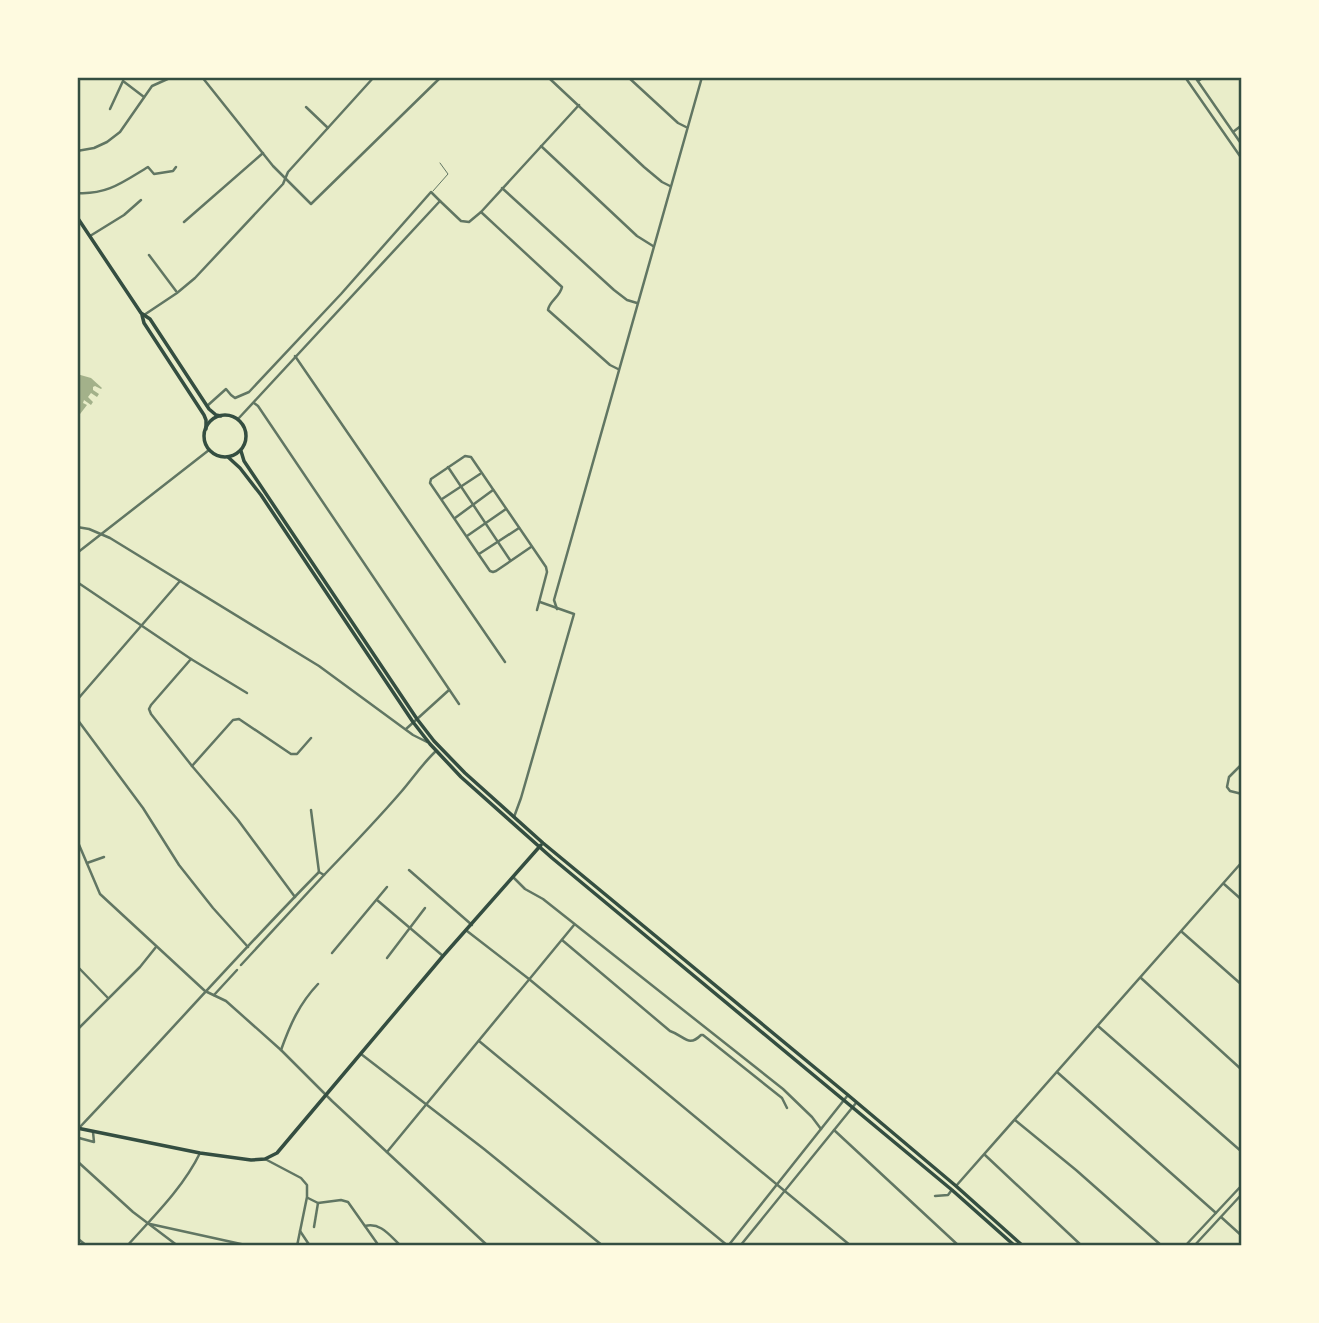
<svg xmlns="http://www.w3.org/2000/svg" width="1319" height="1323" font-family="Roboto,sans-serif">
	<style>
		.water { fill: #a3b18a }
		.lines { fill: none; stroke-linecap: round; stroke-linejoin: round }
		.service { stroke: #617663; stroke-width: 1 }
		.minor { stroke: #617663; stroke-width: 2.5 }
		.tertiary { stroke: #617663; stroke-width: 2.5 }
		.secondary { stroke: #344e41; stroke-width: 3.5 }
		.primary { stroke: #344e41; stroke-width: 3.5 }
		.neatline { fill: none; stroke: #344e41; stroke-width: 2.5 }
	</style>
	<rect width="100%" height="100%" fill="#e9edc9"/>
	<polygon class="water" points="77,374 91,378 102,388 101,389 95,386 93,387 93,390 99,394 97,397 91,393 88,397 93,402 91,405 84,400 83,403 87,405 77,418"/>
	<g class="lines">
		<polyline class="service" points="433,191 448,174 440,163"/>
		<g class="minor">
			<polyline points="202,77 273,166 311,204 441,77"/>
			<polyline points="628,77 678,123 686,127"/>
			<polyline points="550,79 644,167 662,182 670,186"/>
			<polyline points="1198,81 1204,77"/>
			<polyline points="306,107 328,128"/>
			<polyline points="110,109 123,81 144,97"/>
			<polyline points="1233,132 1242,125"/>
			<polyline points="541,146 637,236 653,246"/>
			<polyline points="77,151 94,148 107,142 120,132 152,86 172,77"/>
			<polyline points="502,188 614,290 627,300 637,303"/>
			<path d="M77 193C107 195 123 182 148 167L154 174 173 171 176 167"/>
			<path d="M481 212 562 287C560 297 549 301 548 310L610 365 618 369"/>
			<polyline points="184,222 263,153"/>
			<polyline points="90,236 124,215 141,200"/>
			<polyline points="149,255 176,291"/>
			<polyline points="144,315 177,293 195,278 283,184 288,172 374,77"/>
			<polyline points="295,356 505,662"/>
			<polyline points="254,403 258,406 459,704"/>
			<polyline points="207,406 226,389 231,395 235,398 249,392 341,294 431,192 440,201"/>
			<polyline points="238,419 440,201 461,221 469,222 481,212 579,105"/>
			<polyline points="448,467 510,560"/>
			<polyline points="442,499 480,474"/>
			<polyline points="455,518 493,490"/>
			<polyline points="77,527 89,529 110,538 319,666 413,735 427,742"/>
			<polyline points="467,536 506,509"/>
			<polyline points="531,547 496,571 493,572 490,571 430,483 431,479 465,456 471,457 546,567 547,572 537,610"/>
			<polyline points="77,553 209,450"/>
			<polyline points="479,554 519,528"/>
			<polyline points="77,582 191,659 247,693"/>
			<polyline points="557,609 554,600 702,77"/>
			<polyline points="191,659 151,705 149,709 151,714 192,766 238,820 295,897"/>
			<polyline points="77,700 180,581"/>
			<polyline points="77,719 143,808 179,865 213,908 248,947"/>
			<polyline points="406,729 449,690"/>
			<polyline points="1242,764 1229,777 1227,787 1230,791 1242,794"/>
			<polyline points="192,766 233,720 239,719 291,754 297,754 311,738"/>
			<polyline points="311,810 319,872"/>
			<polyline points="514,817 521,798 574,614 540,602"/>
			<polyline points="77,840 100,894 205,991 226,1001 281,1050 332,1101 488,1246"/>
			<polyline points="87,863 104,857"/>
			<polyline points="409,870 472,925"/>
			<polyline points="513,877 525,889 543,899 783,1089 812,1117 821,1129"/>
			<polyline points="1224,884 1242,900"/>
			<polyline points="377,900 443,956"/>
			<polyline points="467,931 529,979 851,1246"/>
			<polyline points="1182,932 1242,985"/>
			<path d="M562 940 670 1031C685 1036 688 1048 701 1035H703L782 1098 787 1108"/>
			<polyline points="332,953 387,887"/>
			<polyline points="387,958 425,908"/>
			<polyline points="241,965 324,875"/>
			<polyline points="77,966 108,998"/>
			<polyline points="1141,978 1242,1070"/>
			<polyline points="214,995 237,970"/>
			<polyline points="1098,1026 1242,1152"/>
			<polyline points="77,1030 140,967 156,947"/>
			<polyline points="479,1041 728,1246"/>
			<path d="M281 1050C290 1025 299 1004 318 984"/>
			<polyline points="361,1054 484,1149 603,1246"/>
			<polyline points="1057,1072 1216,1213"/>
			<polyline points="1015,1120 1076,1170 1162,1246"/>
			<path d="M79 1128C160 1043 237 955 319 872L324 875C350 848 376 821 401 792 413 778 423 763 436 751"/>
			<polyline points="834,1130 959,1246"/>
			<polyline points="77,1141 79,1138 94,1142 93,1132"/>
			<polyline points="387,1152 574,925"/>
			<polyline points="985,1155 1082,1246"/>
			<polyline points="265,1159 301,1178 307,1185 307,1197 297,1246"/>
			<polyline points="77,1161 133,1212 178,1246"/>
			<polyline points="956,1186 1242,862"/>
			<polyline points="935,1196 948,1195 951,1191"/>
			<polyline points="308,1198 318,1203 341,1200 348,1202 379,1246"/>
			<polyline points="1221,1217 1242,1236"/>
			<polyline points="150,1224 250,1246"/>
			<path d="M365 1226C381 1222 390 1236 401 1246"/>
			<polyline points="314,1227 318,1203"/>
			<polyline points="300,1231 310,1246"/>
			<polyline points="77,1238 87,1246"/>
			<path d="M127 1246C153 1217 183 1188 200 1153"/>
			<polyline points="728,1246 848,1095"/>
			<polyline points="740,1246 856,1103"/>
		</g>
		<g class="tertiary">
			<polyline points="1185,77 1242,159"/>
			<polyline points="1195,77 1242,145"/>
			<polyline points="1185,1246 1242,1185"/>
			<polyline points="1194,1246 1242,1194"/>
		</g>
		<polyline class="secondary" points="77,1128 200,1153 251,1160 265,1159 277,1153 443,956 541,845"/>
		<g class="primary">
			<polyline points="77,217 141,313 150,319 209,409 216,415 221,416"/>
			<polyline points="142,315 144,323 204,415 206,420 206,429"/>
			<circle cx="225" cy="436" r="21"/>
			<polyline points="241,451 244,461 417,719 434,741 465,773 543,843 848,1095 956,1186 1023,1246"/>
			<polyline points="228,457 240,468 261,495 413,722 430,744 461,777 552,858 952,1190 1015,1246"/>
		</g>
	</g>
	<rect width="1319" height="1323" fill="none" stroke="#fefae0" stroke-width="158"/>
	<rect x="79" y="79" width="1161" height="1165" class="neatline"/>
</svg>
